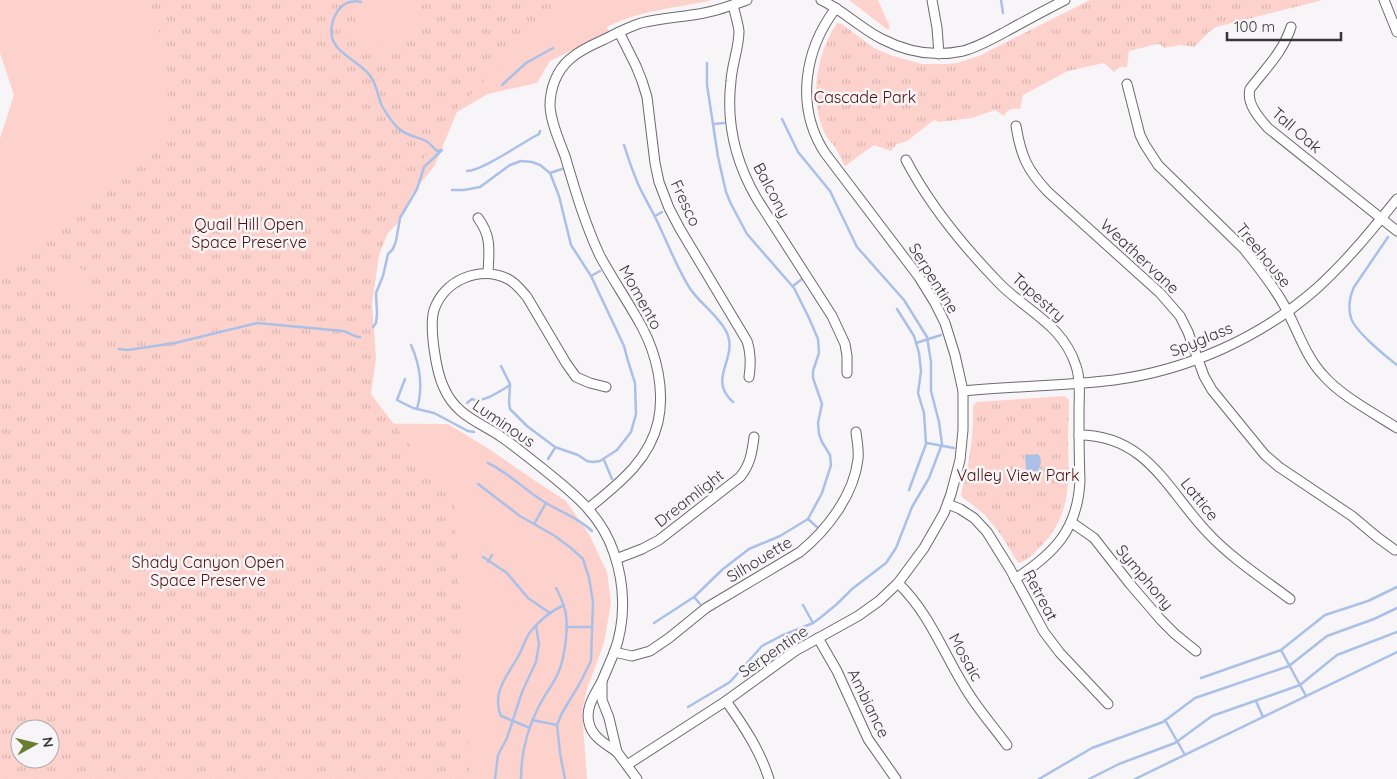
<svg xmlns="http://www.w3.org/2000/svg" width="1397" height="779" font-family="Quicksand,sans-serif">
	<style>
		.grass { fill: #fdd2cc; fill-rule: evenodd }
		.park { fill: url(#park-tufts); fill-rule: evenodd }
		.water { fill: #aac0e7 }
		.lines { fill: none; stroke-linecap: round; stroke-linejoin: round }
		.stream { stroke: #aac0e7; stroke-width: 2.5 }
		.minor-casing { stroke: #6d6a6d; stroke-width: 11 }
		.minor { stroke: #fff; stroke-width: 9 }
		.labels { text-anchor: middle; stroke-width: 5; stroke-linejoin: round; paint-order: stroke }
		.park-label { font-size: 16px; fill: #4e120e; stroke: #f8f5f8 }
		.street-label { font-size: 16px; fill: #373637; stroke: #f8f5f8 }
	</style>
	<defs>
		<pattern id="park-tufts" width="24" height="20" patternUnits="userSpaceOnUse" patternTransform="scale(1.25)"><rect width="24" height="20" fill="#fdd2cc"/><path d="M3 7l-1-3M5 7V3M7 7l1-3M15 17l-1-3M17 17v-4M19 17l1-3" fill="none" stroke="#d9b5b0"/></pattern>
	</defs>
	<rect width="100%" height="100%" fill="#f8f5f8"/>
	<g class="grass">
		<path d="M0 0H713C677 8 640 10 607 27L609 32 550 61 537 83 488 94 457 112 435 165 412 194 399 222 363 258 308 423 448 424 489 449 534 480 566 501 589 534 607 572 611 603 604 643 586 692 582 712 587 779H0V138L14 95 0 53ZM20 729H50V759H20Z"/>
		<polygon points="849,0 878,0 890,27 888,30"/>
	</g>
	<g class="park">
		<path d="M141 0H359C354 9 354 16 357 26 369 66 434 43 414 0H573L562 4 445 120 400 203 379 255 372 304 376 358 371 394 454 503 470 779H0V271L169 129 165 42ZM75 267C81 268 85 270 89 275 96 287 87 295 78 303L60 296C57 280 60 273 75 267ZM20 729H50V759H20Z"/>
		<path d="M1090 0H1323L1216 27 1209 32 1194 47 1180 45 1164 48 1161 45 1157 44 1129 51 1127 67H1120L1114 72 1104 63 1068 71 1023 95 1020 109C1013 108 1007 109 1004 116L995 110 972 118 939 122 934 120 907 141 897 144 891 151 874 145 845 166C841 160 840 155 836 149 833 143 828 140 825 134 809 100 816 54 837 23L842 24 874 48 893 56 922 64H947L957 63 979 56Z"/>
		<path d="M1065 396 1069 400C1069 413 1068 426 1068 439 1069 479 1072 516 1040 547 1034 553 1027 560 1019 563L1017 561 999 532 984 514 962 497 961 494C969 465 974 437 973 406L977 402Z"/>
	</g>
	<path class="water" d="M1038 454C1045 463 1037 469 1037 478L1027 479 1025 455Z"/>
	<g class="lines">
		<g class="stream">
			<polyline points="1001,0 1003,13"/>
			<path d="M361 2C352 0 346 2 340 8 336 13 333 19 332 25 326 53 360 59 371 77 377 86 378 97 382 106 386 113 392 122 398 128 406 136 416 136 426 141 430 143 433 148 437 151L442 150 424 167 417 189 400 218 396 241 393 249 388 254 383 276 376 293 377 314 376 323 373 327"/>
			<polyline points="502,85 526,63 553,48"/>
			<polyline points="714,124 724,123"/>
			<path d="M624 145C628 158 633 172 638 184 643 195 649 205 654 215 666 239 675 264 689 287 699 303 717 314 726 331 740 358 706 378 733 402"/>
			<path d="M467 171C482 171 523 142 539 134L540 131"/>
			<polyline points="550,173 562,169"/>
			<polyline points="452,190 464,190 480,187 510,165 521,161 532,162 540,165 550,173 559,196 571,245 591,276 624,346 628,361 635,383 636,414 631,432 617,450 600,461 593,462 587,461 578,455 555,447 527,426 510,409 509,403 510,384 501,366"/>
			<polyline points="655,216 662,212"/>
			<path d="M1388 237 1354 287C1350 296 1348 308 1351 318 1355 331 1385 356 1397 365"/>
			<polyline points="591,276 600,271"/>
			<polyline points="793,286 802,279"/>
			<polyline points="897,309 914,336 919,353 921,371 918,393 924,413 926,444 909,490"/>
			<polyline points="916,343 941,335"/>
			<path d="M411 345C420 365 423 388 417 409"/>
			<path d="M119 349 128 350 175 343 257 323 343 331C349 332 355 338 360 337"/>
			<polyline points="405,379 397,400 413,408 434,413 468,431 474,432"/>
			<path d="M467 403 472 399C482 404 500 391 510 385"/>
			<polyline points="927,443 954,448"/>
			<polyline points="548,459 555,448"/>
			<polyline points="604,460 612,479"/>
			<path d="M488 463C509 473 526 491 546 503 561 512 579 518 592 531"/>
			<polyline points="478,484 520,516 555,536 571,548 583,559 589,578 593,602 591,661 580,683 562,713 557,725 560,753 565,779"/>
			<polyline points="808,519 817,527"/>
			<polyline points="534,524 546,503"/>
			<polyline points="483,557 507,573 528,598 550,613"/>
			<polyline points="488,562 492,555"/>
			<polyline points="694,597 700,604"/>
			<polyline points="803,605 813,623"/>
			<polyline points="654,623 694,597 723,569 749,549 780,536 808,519 822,493 831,465 830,455 822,442 819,434 818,423 822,404 813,378 813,371 819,353 818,339 809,318 794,288 747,234 731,204 726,192 718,157 707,85 707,63"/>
			<polyline points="566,627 592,627"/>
			<polyline points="1281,650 1306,696"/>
			<polyline points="1201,678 1281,650 1325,615 1368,601 1397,587"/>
			<polyline points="1256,701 1263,717"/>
			<polyline points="688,707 730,682 762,646 781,636 813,623 820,618 837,604 852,589 886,563 896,548 912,507 929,478 942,444 939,422 931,391 931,362 927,337 904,300 857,247 830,191 798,152 782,119"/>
			<polyline points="532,720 557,725"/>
			<polyline points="1165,720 1185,755"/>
			<path d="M530 728 501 716C491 692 508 675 519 655 523 648 525 638 531 631 540 620 551 611 564 605"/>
			<polyline points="495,779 498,755 507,738 522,692 536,662 539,644 536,626"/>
			<path d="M521 779C521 754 527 730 538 708 544 695 554 684 559 671 565 656 569 625 565 610 563 602 560 595 556 588"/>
			<polyline points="1039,779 1092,748 1163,722 1195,698 1289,666 1327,636 1374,619 1397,608"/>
			<polyline points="1089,779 1119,764 1175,743 1212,716 1300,685 1337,655 1397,632"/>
			<polyline points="1135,779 1397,652"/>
		</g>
		<g class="minor-casing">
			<g id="minor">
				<path d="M821 0C843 10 860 28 882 39 907 52 935 57 963 51 978 47 992 39 1005 32 1025 21 1045 10 1065 0"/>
				<polyline points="932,0 937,28 939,54"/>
				<polyline points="1384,0 1397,32"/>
				<path d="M733 5C735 14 738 23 739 31 739 48 732 64 731 81 726 122 736 163 757 199L832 316 845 344 847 356V373"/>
				<path d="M1291 27C1283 52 1265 69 1250 89 1246 103 1259 118 1268 128L1397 231"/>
				<path d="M619 32 636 66 642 81 647 97 655 163 659 182 669 208 680 229 747 341C751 353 751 364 749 377"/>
				<path d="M1127 84 1140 135 1145 145 1158 165 1244 249C1258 267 1273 285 1284 305 1297 328 1305 356 1323 375 1341 396 1374 413 1397 428"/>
				<path d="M1016 126C1021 156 1027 170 1048 192L1160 293 1180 316 1188 332 1204 376 1212 390 1265 455 1279 467 1352 516 1377 537 1395 550"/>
				<path d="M906 160C930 206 964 247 1000 284 1028 312 1063 325 1076 366 1081 380 1079 397 1079 411 1079 434 1079 457 1080 480 1078 529 1055 553 1015 579"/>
				<path d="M478 218C492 237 489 251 488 273"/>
				<path d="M606 387 590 383 576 377 566 363 527 297C521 290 516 283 508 279 480 265 444 280 434 310 429 327 436 372 444 388 456 416 480 422 503 438 516 447 529 458 542 468 573 493 601 514 614 553 625 585 626 621 614 653 610 662 606 672 602 681 595 695 585 707 589 723 592 737 606 744 617 752"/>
				<path d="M963 391C1013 386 1064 386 1114 380 1188 370 1260 338 1316 289 1346 262 1372 230 1397 199"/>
				<path d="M1079 435C1147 435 1168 491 1207 532 1231 558 1262 578 1290 599"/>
				<polyline points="948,504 960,509 974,518 987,532 1010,569 1044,632 1060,653 1108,704"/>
				<path d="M589 508C618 484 649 461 658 422 665 391 657 355 642 327 629 303 613 280 600 256 585 224 575 190 565 156 559 140 551 123 550 106 550 88 557 70 570 59 580 50 592 45 603 40 615 34 628 27 641 23 662 18 683 17 704 13 719 10 733 5 747 0"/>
				<polyline points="1071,522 1094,538 1130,584 1161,620 1175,634 1196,651"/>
				<path d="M616 559 642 549 659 540 740 477C750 465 752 453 754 437"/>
				<path d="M898 583C929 613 942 650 964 686 976 707 993 726 1007 745"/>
				<polyline points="818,638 837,671 868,739 896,779"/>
				<path d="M614 652 632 656 650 651 669 638 706 608 800 552C827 530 854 495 858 459 859 450 857 441 856 432"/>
				<polyline points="602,683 602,700 609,718 617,752 637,779"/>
				<path d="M726 701C743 725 760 750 769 779"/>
				<path d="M627 765 726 701 795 651 858 616 879 601 898 583 924 548 944 513 951 494 960 460 963 430V391L955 355 945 323 935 303 919 277 825 153C795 107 804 50 836 8"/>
			</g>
		</g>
		<use href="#minor" class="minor"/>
	</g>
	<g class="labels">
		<g class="park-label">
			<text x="865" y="103">Cascade Park</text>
			<text x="249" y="230">Quail Hill Open<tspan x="249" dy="18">Space Preserve</tspan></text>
			<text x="1018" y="481">Valley View Park</text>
			<text x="208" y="568">Shady Canyon Open<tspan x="208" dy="18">Space Preserve</tspan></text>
		</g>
		<g class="street-label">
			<text transform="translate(1297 130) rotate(41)" y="6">Tall Oak</text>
			<text transform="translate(772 190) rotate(62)" y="6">Balcony</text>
			<text transform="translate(686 203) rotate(65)" y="6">Fresco</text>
			<text transform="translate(1264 255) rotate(51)" y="6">Treehouse</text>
			<text transform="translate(1140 256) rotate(43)" y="6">Weathervane</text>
			<text transform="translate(934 278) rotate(58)" y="6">Serpentine</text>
			<text transform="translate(641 297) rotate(61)" y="6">Momento</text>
			<text transform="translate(1039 297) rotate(41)" y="6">Tapestry</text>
			<text transform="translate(1201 339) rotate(-22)" y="6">Spyglass</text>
			<text transform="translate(504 423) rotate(34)" y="6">Luminous</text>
			<text transform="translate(689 498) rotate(-38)" y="6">Dreamlight</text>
			<text transform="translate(1200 499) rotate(51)" y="6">Lattice</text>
			<text transform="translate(759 559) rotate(-31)" y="6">Silhouette</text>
			<text transform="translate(1145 577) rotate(50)" y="6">Symphony</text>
			<text transform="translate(1041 595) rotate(62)" y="6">Retreat</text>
			<text transform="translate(773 651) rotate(-34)" y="6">Serpentine</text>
			<text transform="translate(966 657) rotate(61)" y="6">Mosaic</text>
			<text transform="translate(869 703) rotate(64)" y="6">Ambiance</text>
		</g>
	</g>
	<g transform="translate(35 744) rotate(82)"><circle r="24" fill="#f8f5f8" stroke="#aba9ab"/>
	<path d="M0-4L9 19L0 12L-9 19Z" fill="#697e30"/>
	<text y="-8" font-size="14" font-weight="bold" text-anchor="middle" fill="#373637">N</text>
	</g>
	<path d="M1227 32v8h114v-8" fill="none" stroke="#373637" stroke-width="2.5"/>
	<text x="1234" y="32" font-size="15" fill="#373637" stroke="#f8f5f8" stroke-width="4" paint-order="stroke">100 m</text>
</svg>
